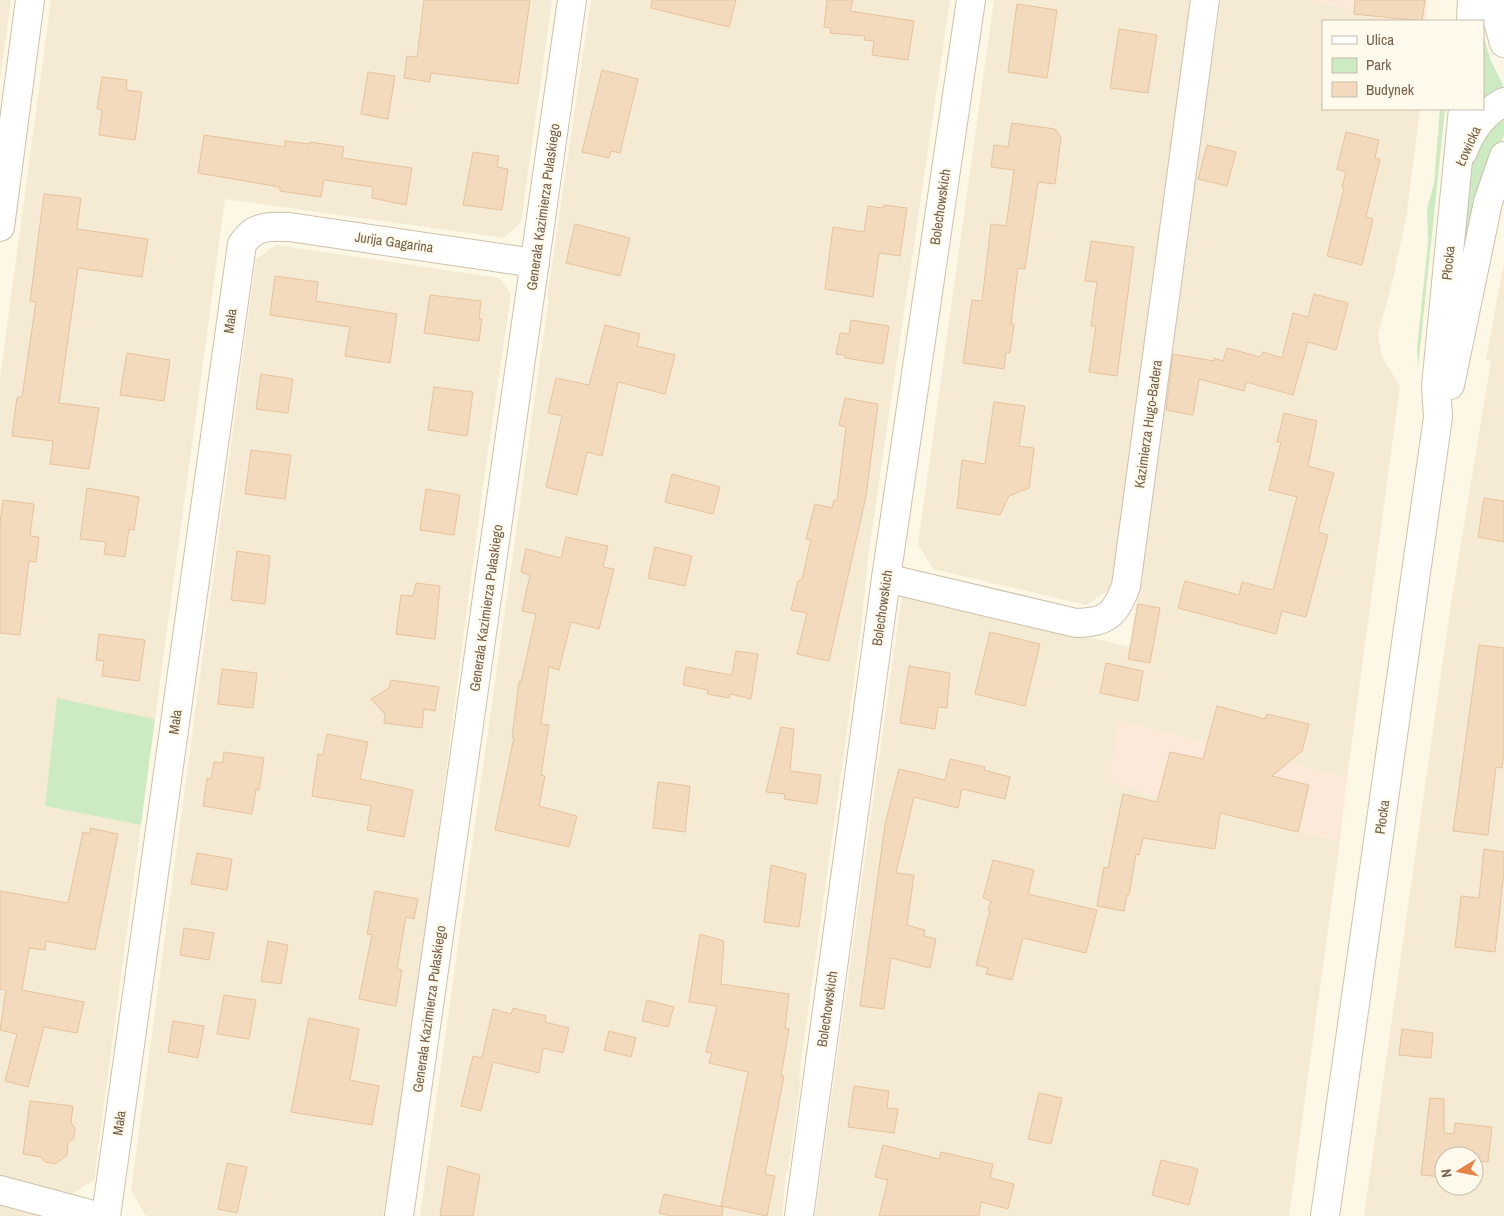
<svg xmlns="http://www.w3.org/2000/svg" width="1504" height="1216" font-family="'Archivo Narrow',sans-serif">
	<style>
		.residential { fill: #f5ead3; fill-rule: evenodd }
		.commercial { fill: #fde9d9 }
		.green { fill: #cdebc3 }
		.building { fill: #f3dabc; stroke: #e6c39c }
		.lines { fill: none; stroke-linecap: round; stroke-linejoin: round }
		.minor-casing { stroke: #cfc0ab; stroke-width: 30 }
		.tertiary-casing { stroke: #cfc0ab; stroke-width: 30 }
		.minor { stroke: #fff; stroke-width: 28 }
		.tertiary { stroke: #fff; stroke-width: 28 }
		.labels { text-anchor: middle; stroke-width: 4.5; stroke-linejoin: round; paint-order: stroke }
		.street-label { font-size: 14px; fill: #76604a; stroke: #fffaec }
	</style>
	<rect width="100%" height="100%" fill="#fdf7e5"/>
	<g class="residential">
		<polygon points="0,0 11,0 0,79"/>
		<polygon points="51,0 552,0 521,222 504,238 225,199 155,719 57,699 45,806 141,825 94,1180 72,1194 0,1178 0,379"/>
		<polygon points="591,0 950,0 868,557 861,629 799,1076 801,1077 788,1172 786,1172 782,1216 420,1216 540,361 549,299 547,298"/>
		<polygon points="994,0 1194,0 1113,587 1086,605 933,569 918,544"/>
		<polygon points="1221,0 1309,0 1405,21 1323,21 1323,109 1420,109 1407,212 1394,275 1378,335 1382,357 1400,386 1347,778 1120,721 1110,780 1185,806 1340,841 1289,1216 815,1216 902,594 1130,647 1190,224 1197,159"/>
		<polygon points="276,245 499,278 511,294 484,478 397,1148 383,1216 148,1216 145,1215 131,1190 256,259"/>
		<path d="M1504 263V1216H1364L1451 604 1491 361 1486 360ZM1444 1156H1474V1186H1444Z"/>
		<polygon points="0,1202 55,1216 0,1216"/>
	</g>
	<g class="commercial">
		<polygon points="1308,0 1427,0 1426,21 1405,21"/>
		<polygon points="1119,721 1347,778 1340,841 1185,806 1110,781"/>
	</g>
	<g class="green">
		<polygon points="1483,35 1491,61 1503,85 1503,88 1483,99"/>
		<polygon points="1440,109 1445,109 1418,368 1417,348 1428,243 1427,209 1434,183"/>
		<polygon points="1504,117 1504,135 1487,181 1453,319 1467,171 1487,130"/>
		<polygon points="57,698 155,719 141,825 45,806"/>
	</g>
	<g class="building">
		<polygon points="424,0 530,0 518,84 431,73 430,82 404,78 407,56 417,57"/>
		<polygon points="652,0 736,0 729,27 651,8"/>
		<polygon points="827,0 853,0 850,11 914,21 908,60 872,55 874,41 864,40 865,36 830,33 831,28 824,27"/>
		<polygon points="1355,0 1425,0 1422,21 1354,14"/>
		<polygon points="1017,4 1057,10 1047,78 1008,72"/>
		<polygon points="1119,29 1157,35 1148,93 1110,88"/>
		<polygon points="602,70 638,79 620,153 611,151 609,158 582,152"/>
		<polygon points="368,72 395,76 388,119 361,114"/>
		<polygon points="102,77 127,80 126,90 142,92 135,140 99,135 102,110 97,109"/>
		<polygon points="1012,123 1055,129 1061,137 1055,184 1038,182 1025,269 1018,268 1011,324 1014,324 1010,353 1006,352 1004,369 963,363 972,300 982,301 991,224 1006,226 1014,170 991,167 994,145 1008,147"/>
		<polygon points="1346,132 1379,140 1375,158 1380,159 1366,217 1373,219 1362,265 1327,256 1344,188 1342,187 1346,172 1337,169"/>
		<polygon points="204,135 285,147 285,141 310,144 310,142 344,147 342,158 412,168 406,205 372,198 373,187 324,180 321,197 280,191 280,187 198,173"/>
		<polygon points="1207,145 1236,152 1227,186 1198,179"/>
		<polygon points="473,152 499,156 497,167 508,169 502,210 463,205"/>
		<polygon points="44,194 81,198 77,229 148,239 142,277 78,268 59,403 99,408 89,469 50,464 53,441 12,436 17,397 22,397 36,302 30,301"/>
		<polygon points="884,205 907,208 900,256 879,253 873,297 825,289 833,227 864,232 868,206 883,208"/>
		<polygon points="575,224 630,238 620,276 566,263"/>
		<polygon points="1091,241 1134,247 1117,376 1089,372 1096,326 1091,326 1097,282 1085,281"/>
		<polygon points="275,276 318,282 316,301 397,314 390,363 345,356 350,327 270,315"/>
		<polygon points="1314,294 1348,303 1336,350 1308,342 1293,395 1246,382 1244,391 1199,379 1193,415 1166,410 1173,354 1214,361 1214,358 1223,361 1227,348 1260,357 1263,352 1282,358 1293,313 1308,317"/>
		<polygon points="430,295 481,301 479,319 482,319 479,341 424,333"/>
		<polygon points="851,320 889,326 883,364 845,358 845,355 836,354 840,333 849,334"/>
		<polygon points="605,325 640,334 637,346 675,355 665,394 618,382 602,456 587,452 577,495 546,487 562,416 548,413 556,378 589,385"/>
		<polygon points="127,353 170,360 164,401 120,395"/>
		<polygon points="261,374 293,379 288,413 256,409"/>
		<polygon points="434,387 473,392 467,436 428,430"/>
		<polygon points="845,398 878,404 866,496 829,661 797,654 807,613 791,610 798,581 802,579 811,540 806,539 815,504 832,508 834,500 837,501 846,427 839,425"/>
		<polygon points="994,402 1025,406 1019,446 1034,448 1029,488 1009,496 1000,515 957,508 962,460 985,464"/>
		<polygon points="1284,413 1317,421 1308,466 1334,473 1318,532 1328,535 1306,617 1282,611 1276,634 1178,608 1185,581 1239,595 1242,582 1273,590 1297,497 1269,490 1281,442 1277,442"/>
		<polygon points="251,450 291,455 285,499 245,494"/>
		<polygon points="672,474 720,487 713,514 665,502"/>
		<polygon points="87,488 139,497 134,530 129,529 125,557 104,554 106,542 80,539"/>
		<polygon points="426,489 460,495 454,535 420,530"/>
		<polygon points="1484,498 1504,501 1504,542 1478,537"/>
		<polygon points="3,500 34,504 30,536 39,537 36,562 29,561 20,635 0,633 0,523"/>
		<polygon points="566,537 608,546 603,567 614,569 599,629 571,622 559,670 549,667 541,724 549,725 541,775 545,776 539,806 577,816 569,847 495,830 514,737 512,737 519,681 521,682 536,614 522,611 530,575 521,572 526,549 561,558"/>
		<polygon points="655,547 692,556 685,586 648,578"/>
		<polygon points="237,551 270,556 265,604 231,600"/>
		<polygon points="416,583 440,586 435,639 396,634 401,595 413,596"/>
		<polygon points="1138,604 1160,608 1150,663 1128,659"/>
		<polygon points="990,632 1040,644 1025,706 975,694"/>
		<polygon points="99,634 145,640 139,681 102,676 104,661 96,660"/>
		<polygon points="1479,645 1504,648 1504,752 1502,768 1496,767 1488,835 1453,831"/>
		<polygon points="736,651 758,654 751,699 730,694 729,698 707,694 708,690 683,685 686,667 732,675"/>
		<polygon points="1106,663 1143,671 1138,701 1100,693"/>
		<polygon points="909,666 950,673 947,708 938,707 935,729 900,723"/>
		<polygon points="222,669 257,673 253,708 218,704"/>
		<polygon points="391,680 439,687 435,711 424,709 422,728 384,723 385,714 371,699 389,688"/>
		<polygon points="1217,706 1265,719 1267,714 1309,724 1302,751 1272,776 1309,785 1298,832 1220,813 1215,849 1143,838 1139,855 1136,854 1129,895 1127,895 1124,911 1097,906 1104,867 1108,868 1123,794 1157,802 1170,752 1203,759"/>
		<polygon points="781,727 794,729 790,771 821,775 817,804 784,799 785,794 766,792"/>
		<polygon points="327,734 368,742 360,779 413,790 404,837 367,830 371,806 312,796 318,754 323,755"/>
		<polygon points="224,752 264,758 259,790 256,789 252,814 203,806 207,778 211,779 214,762 223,763"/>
		<polygon points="950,759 985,767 984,770 1010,777 1005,799 962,789 958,808 914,797 896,873 914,875 907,925 925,930 924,936 936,939 930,968 891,958 884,1009 860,1006 885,825 899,769 945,780"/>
		<polygon points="658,782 690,786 685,832 653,828"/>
		<polygon points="90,828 118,834 95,950 46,941 45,950 29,948 22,990 84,1002 77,1033 44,1027 28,1087 5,1081 17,1034 0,1030 6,990 0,989 0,891 68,903 83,832 90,834"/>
		<polygon points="1484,849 1504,852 1504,872 1495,952 1455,947 1461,896 1479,898"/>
		<polygon points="197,853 232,859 227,890 191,884"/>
		<polygon points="993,860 1034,870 1028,894 1097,910 1086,953 1023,938 1012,980 986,974 988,968 976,965 990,910 988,910 991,901 983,898"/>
		<polygon points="771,865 806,874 799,927 764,922"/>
		<polygon points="375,891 418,899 414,919 406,917 397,969 402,970 396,1006 359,999 372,935 367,934"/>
		<polygon points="184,928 214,933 209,960 180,955"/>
		<polygon points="700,934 724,941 721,984 789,994 785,1028 789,1029 781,1076 784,1076 765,1174 775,1176 767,1216 721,1206 748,1072 709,1063 712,1053 706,1052 717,1006 689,1002"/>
		<polygon points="268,941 288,945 281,984 261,981"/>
		<polygon points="224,995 256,1000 249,1039 217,1034"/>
		<polygon points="647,1000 674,1007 668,1027 642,1021"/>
		<polygon points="513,1008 546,1016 545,1022 569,1028 563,1053 543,1048 539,1073 493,1062 481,1111 461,1106 473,1056 482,1058 493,1009 511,1014"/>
		<polygon points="309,1018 359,1029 350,1080 379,1086 372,1125 291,1112"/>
		<polygon points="173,1021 204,1026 198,1058 168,1052"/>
		<polygon points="1402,1029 1433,1033 1431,1058 1399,1055"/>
		<polygon points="609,1031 636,1038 631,1057 604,1050"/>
		<polygon points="854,1086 889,1091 887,1108 898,1109 894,1133 848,1127"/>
		<polygon points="1039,1093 1062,1098 1051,1144 1028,1139"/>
		<polygon points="1430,1098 1444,1099 1444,1133 1454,1134 1455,1123 1492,1127 1488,1162 1474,1161 1474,1156 1444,1156 1444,1177 1421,1175"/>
		<polygon points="30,1101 73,1106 71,1123 75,1128 74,1138 68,1142 67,1155 55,1164 45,1162 41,1157 23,1154"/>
		<polygon points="883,1145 939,1159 941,1152 993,1164 990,1178 1014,1184 1008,1209 981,1202 979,1216 879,1216 888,1180 875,1177"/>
		<polygon points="1161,1160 1198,1169 1189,1205 1152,1195"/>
		<polygon points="227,1163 247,1167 237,1213 218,1209"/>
		<polygon points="448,1166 480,1175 473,1216 440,1216"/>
		<polygon points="664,1194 723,1207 722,1216 671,1216 659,1213"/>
	</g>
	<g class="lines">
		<g class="minor-casing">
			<g id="minor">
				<polyline points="0,227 30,0"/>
				<path d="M886 578 1076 623C1108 622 1115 615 1126 586L1205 0"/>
				<polyline points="0,1190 97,1216"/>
				<path d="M106 1216 242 244C254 226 268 226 289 227L535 263"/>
				<polyline points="399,1216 572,0"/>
				<polyline points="799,1216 886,578 971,0"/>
			</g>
		</g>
		<g class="tertiary-casing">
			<g id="tertiary">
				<polyline points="1492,0 1504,43"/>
				<polyline points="1471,21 1472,0"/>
				<path d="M1463 152C1471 130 1483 113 1504 102"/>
				<polyline points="1450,385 1488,202 1504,156"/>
				<polyline points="1325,1216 1438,417 1436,386 1463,109"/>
			</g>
		</g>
		<use href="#minor" class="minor"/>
		<use href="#tertiary" class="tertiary"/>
	</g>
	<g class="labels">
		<g class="street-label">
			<text transform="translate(1468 146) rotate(-66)" y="5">Łowicka</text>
			<text transform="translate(543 207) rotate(-82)" y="5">Generała Kazimierza Pułaskiego</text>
			<text transform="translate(940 207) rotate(-82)" y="5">Bolechowskich</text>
			<text transform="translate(394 242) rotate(8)" y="5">Jurija Gagarina</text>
			<text transform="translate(1448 263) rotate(-85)" y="5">Płocka</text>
			<text transform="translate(230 321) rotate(-82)" y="5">Mała</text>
			<text transform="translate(1148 424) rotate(-82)" y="5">Kazimierza Hugo-Badera</text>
			<text transform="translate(486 608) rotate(-82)" y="5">Generała Kazimierza Pułaskiego</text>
			<text transform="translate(882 608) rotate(-82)" y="5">Bolechowskich</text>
			<text transform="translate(175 722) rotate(-82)" y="5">Mała</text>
			<text transform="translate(1382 817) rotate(-82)" y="5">Płocka</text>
			<text transform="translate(429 1009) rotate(-82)" y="5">Generała Kazimierza Pułaskiego</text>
			<text transform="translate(827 1009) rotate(-82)" y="5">Bolechowskich</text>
			<text transform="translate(119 1123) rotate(-82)" y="5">Mała</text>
		</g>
	</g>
	<rect x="1322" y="20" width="162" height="90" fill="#fffaec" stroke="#c8bcab"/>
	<rect x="1332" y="36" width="25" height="8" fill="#ffffff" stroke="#c8bcab"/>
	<text x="1366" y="45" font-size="15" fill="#76604a">Ulica</text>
	<rect x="1332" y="58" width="25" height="15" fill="#cdebc3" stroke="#c8bcab"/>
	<text x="1366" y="70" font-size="15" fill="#76604a">Park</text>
	<rect x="1332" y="82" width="25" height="15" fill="#f3dabc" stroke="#c8bcab"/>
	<text x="1366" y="95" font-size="15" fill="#76604a">Budynek</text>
	<g transform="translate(1459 1171) rotate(260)"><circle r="24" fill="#fffaec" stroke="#c8bcab"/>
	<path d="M0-4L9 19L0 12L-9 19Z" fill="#e98448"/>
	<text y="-8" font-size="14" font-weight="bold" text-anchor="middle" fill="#76604a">N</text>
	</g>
</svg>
